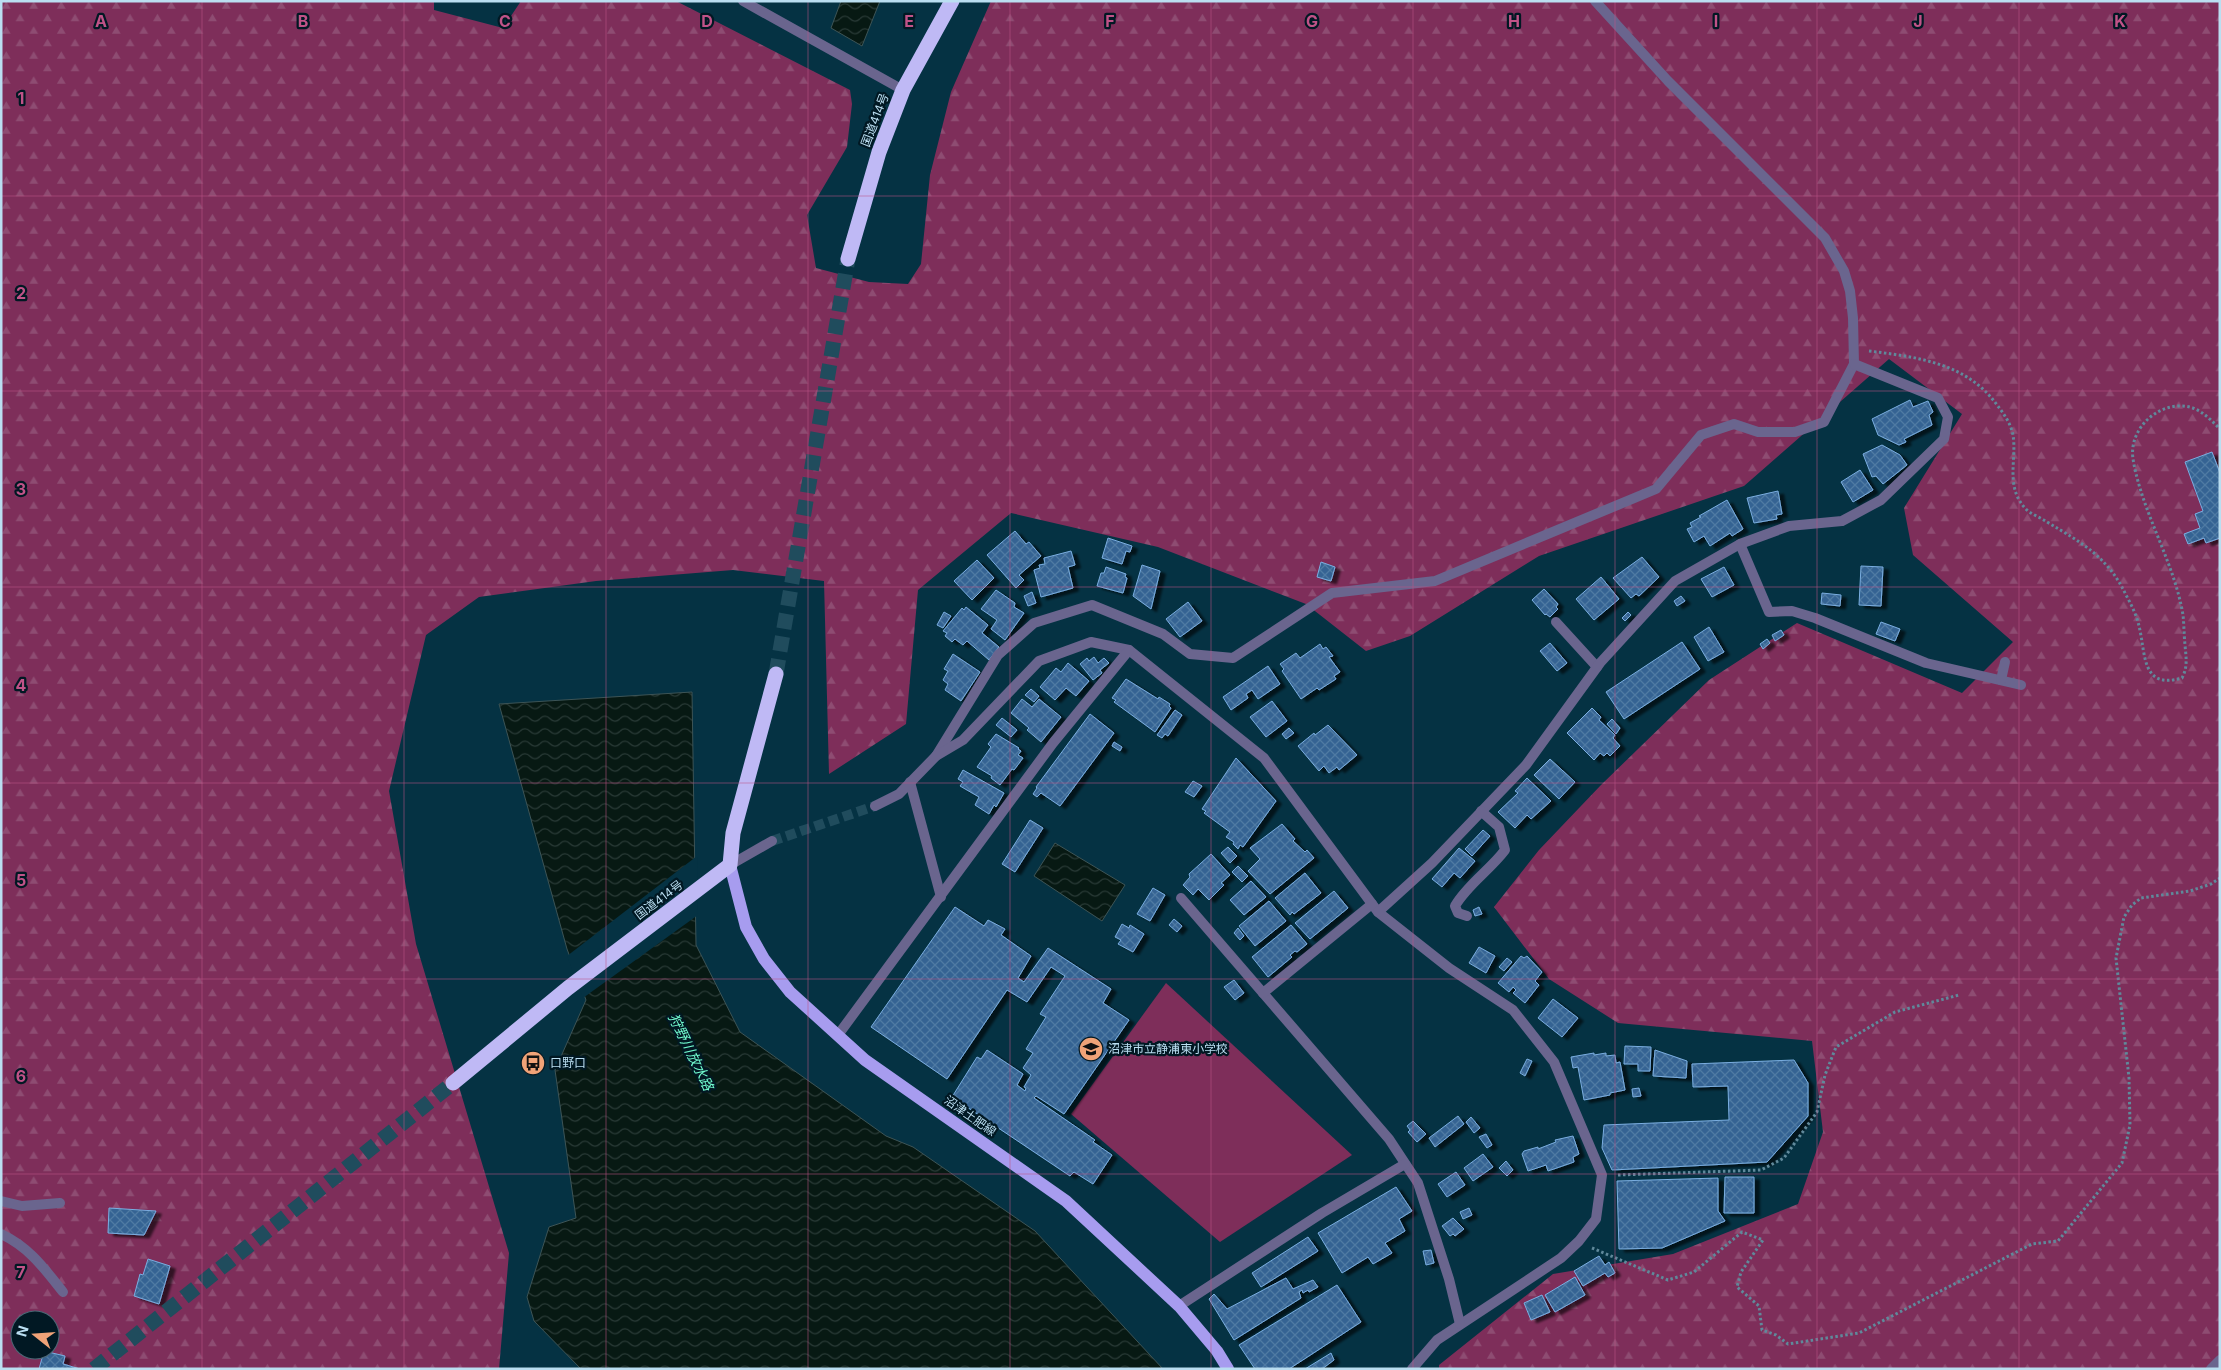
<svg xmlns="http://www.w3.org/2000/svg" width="2221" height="1370" font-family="Inter,'Noto Sans JP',sans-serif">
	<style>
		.forest { fill: url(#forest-firs); fill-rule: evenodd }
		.park { fill: #7e2e5a }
		.water { fill: url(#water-waves); stroke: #3d5456 }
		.pier { fill: #053243 }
		.building { fill: url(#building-cross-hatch); stroke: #7baee1; filter: url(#shadow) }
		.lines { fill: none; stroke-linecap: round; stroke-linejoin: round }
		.street-tunnel { stroke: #204c5d; stroke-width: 10; stroke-dasharray: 10 5; stroke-linecap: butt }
		.highway-tunnel { stroke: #204c5d; stroke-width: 15; stroke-dasharray: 15 8; stroke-linecap: butt }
		.path { stroke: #60899b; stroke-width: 3; stroke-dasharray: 2.5 2.5; stroke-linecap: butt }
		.street { stroke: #6a658e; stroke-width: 10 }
		.primary { stroke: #a79cef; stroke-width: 12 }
		.highway { stroke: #bfb9f5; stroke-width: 15 }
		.grid { fill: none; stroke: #c05388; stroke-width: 1; stroke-opacity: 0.55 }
		.labels { text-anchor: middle; stroke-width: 4.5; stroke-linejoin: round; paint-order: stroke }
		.street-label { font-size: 12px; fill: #badef1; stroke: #011823 }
		.poi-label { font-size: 12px; fill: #badef1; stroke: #011823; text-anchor: start }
		.water-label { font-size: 14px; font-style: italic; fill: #71face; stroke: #011823 }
		.grid-label { font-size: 16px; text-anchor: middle; font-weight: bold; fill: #c05388; stroke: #011823; stroke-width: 4.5; stroke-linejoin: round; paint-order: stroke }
	</style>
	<defs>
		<pattern id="forest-firs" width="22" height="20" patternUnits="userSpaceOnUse" patternTransform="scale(1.25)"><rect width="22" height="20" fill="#7e2e5a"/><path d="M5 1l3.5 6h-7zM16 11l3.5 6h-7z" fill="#8e4c72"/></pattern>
		<pattern id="water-waves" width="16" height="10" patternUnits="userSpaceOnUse" patternTransform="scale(1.25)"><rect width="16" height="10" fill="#071913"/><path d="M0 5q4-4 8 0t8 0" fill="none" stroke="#293a36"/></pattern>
		<pattern id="building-cross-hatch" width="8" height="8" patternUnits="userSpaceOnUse" patternTransform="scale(1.25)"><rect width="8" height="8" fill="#346493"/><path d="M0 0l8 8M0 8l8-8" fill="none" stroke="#4f7aa3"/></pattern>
		<filter id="shadow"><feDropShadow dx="5.5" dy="3" stdDeviation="1" flood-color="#0009"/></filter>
	</defs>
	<rect width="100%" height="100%" fill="#053243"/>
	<path class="forest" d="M1 1H434V10L503 28 521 1H676L850 90 852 104 847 147 807 215 816 268 869 282 908 284 921 264 930 175 951 92 991 1H2220V1369H1439V1365L1553 1274 1673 1254 1798 1204 1823 1132 1812 1041 1618 1023 1549 979 1494 907 1539 850 1601 785 1709 680 1797 623 1962 693 2013 642 1913 555 1904 508 1962 414 1889 359 1744 486 1539 556 1410 636 1366 651 1306 604 1158 547 1011 513 918 590 906 724 829 774 824 581 733 570 596 581 479 597 426 635 389 791 416 944 509 1253 499 1369H1ZM20 1320H50V1350H20Z"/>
	<polygon class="park" points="1166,983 1352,1155 1220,1242 1071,1114"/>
	<g class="water">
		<polygon points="841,1 880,1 862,46 831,28"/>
		<polygon points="692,692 696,945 740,1032 886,1136 913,1147 1035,1231 1163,1369 581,1369 534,1321 527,1297 549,1227 576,1218 555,1070 586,1000 567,949 499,704"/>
		<polygon points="1055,843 1125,885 1102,921 1034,876"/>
	</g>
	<polygon class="pier" points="697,856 698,915 583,998 567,956"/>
	<g class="building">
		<polygon points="1910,400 1913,407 1928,401 1933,412 1929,415 1932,425 1904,439 1906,442 1899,445 1878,435 1872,419"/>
		<polygon points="1882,445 1900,455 1907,465 1883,484 1876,476 1872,477 1863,454"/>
		<polygon points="2212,452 2220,473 2220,538 2206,543 2204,538 2188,544 2184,534 2200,528 2195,514 2203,511 2185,462"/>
		<polygon points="1860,470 1873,490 1853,502 1841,482"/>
		<polygon points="1778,491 1782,514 1776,515 1777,519 1754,523 1747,498"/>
		<polygon points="1727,500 1743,529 1732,536 1730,533 1710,546 1704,536 1694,542 1687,529 1692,527 1690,523 1701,517 1699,516"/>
		<polygon points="1015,531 1026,544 1029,542 1041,556 1019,575 1024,580 1016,588 987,555"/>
		<polygon points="1108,538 1132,546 1130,552 1126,551 1122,564 1102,558"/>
		<polygon points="1071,551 1075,565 1068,567 1073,588 1041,597 1034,570 1040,568 1039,565 1045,564 1044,558"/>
		<polygon points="1642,557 1659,577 1639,596 1636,594 1631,598 1613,578"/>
		<polygon points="977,560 994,578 972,600 954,581"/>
		<polygon points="1321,562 1335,567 1331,581 1317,577"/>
		<polygon points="1142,565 1160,571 1151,609 1133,596"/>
		<polygon points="1861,566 1883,567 1881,606 1859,605"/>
		<polygon points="1106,567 1126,574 1125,577 1127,578 1123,593 1097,586 1101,573 1104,573"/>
		<polygon points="1724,567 1734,585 1712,597 1701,579"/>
		<polygon points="1601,577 1619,599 1594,620 1576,599"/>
		<polygon points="1544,589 1558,604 1556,607 1558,609 1550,617 1546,614 1545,615 1532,600"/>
		<polygon points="996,590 1015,603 1014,607 1024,613 1005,640 991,629 997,620 981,609"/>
		<polygon points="1032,592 1036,603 1028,606 1024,596"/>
		<polygon points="1822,593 1841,595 1840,606 1821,604"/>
		<polygon points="1681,596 1685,601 1677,606 1674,601"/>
		<polygon points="1188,602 1202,621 1180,637 1166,619"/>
		<polygon points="966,607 988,625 982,633 999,647 989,660 967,641 963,645 955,639 952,642 945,636 947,633 943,631 962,608 964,610"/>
		<polygon points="944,612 951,616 943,628 937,625"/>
		<polygon points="1628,612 1631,615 1625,621 1622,618"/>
		<polygon points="1881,622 1900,629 1895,641 1876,634"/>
		<polygon points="1709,627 1724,652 1708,661 1694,637"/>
		<polygon points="1781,630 1784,635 1775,641 1772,635"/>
		<polygon points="1767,639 1770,643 1763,649 1760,644"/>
		<polygon points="1682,642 1700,669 1624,719 1606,692"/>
		<polygon points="1550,643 1567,663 1557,671 1540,651"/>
		<polygon points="1320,644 1323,649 1326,647 1333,656 1329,657 1340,672 1334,676 1336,679 1319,690 1317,688 1301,699 1282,671 1284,669 1280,664 1296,653 1300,658"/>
		<polygon points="953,654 980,672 961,701 945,690 948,684 943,680 948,671 944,669"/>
		<polygon points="1094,657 1098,663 1104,658 1109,663 1100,670 1102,673 1093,680 1080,664 1087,658 1089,661"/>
		<polygon points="1068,663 1089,681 1076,696 1066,688 1055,700 1040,687 1056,668 1061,672"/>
		<polygon points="1268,666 1280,684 1258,699 1252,690 1246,694 1248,698 1231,710 1223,697"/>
		<polygon points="1126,679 1158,699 1159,697 1170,704 1169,706 1171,708 1155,732 1114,702 1116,700 1112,698"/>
		<polygon points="1031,689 1039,696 1034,702 1025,695"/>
		<polygon points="1022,699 1032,707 1039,699 1061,717 1041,742 1027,730 1029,728 1011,713"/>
		<polygon points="1272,701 1287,721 1266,737 1250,717"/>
		<polygon points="1592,708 1601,717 1599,720 1615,735 1613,738 1620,746 1610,756 1607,753 1604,756 1600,753 1594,760 1567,733"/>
		<polygon points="1175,710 1182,715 1168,736 1165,734 1162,738 1157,735"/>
		<polygon points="1090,714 1114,733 1060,806 1041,793 1037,797 1033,794 1037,788 1036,787"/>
		<polygon points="1002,718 1017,730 1011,737 996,725"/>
		<polygon points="1612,719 1620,728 1616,734 1607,724"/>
		<polygon points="1328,725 1357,755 1339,770 1337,767 1329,773 1324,766 1319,771 1298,746 1314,733 1315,735"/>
		<polygon points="1289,728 1294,733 1286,739 1282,734"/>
		<polygon points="996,734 1019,748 1018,749 1021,751 1018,755 1023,758 1014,770 1012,769 1000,785 991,778 992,776 977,767 991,747 988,744"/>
		<polygon points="1114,742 1122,747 1120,751 1112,746"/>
		<polygon points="1236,758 1276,801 1243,847 1240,845 1238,849 1233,844 1234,842 1226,837 1230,832 1204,813 1206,811 1202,809"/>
		<polygon points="1550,759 1575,782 1559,799 1534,775"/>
		<polygon points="963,770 1004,793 996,807 994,805 989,814 975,805 979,797 960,786 963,782 958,779"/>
		<polygon points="1527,778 1551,801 1531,819 1527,815 1515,828 1498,812 1518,793 1515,791"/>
		<polygon points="1193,781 1202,786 1194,797 1185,792"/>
		<polygon points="1030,820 1043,828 1015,872 1002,864"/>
		<polygon points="1282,824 1295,839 1293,841 1305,852 1307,850 1314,858 1270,894 1248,871 1260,859 1250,848"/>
		<polygon points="1483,830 1490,836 1472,856 1465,849"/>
		<polygon points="1228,847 1237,856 1230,863 1221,853"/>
		<polygon points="1459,848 1475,861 1460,878 1454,873 1442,887 1432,879"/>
		<polygon points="1211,854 1230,875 1221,883 1224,885 1209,900 1198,889 1193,895 1183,885 1190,877 1189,874"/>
		<polygon points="1238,866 1248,876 1242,882 1232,872"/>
		<polygon points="1305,873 1321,893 1294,914 1292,912 1290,915 1275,898"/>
		<polygon points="1251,881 1266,897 1244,915 1230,900"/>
		<polygon points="1153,888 1165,895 1150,921 1137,914"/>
		<polygon points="1334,891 1348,908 1310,939 1295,923"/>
		<polygon points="1269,901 1286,921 1255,946 1239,926"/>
		<polygon points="955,907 984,926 988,920 1005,929 1001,935 1031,956 1018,978 1024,982 1048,948 1111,989 1103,1003 1129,1020 1064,1114 1036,1096 1034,1098 1095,1140 1093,1142 1112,1155 1093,1184 1074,1172 1070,1176 952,1097 977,1057 981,1059 987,1050 1023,1074 1017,1085 1025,1091 1026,1088 1024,1087 1031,1075 1023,1068 1033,1053 1026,1049 1046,1017 1040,1014 1065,976 1051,967 1027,1002 1007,990 947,1079 871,1027"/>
		<polygon points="1479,907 1482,914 1475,916 1473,910"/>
		<polygon points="1174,919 1182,926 1177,932 1169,925"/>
		<polygon points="1122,924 1129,928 1130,925 1144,934 1133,952 1118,944 1121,940 1115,937"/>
		<polygon points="1291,925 1307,944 1297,952 1295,951 1290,955 1292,957 1268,977 1252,957"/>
		<polygon points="1238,928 1244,936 1240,940 1234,933"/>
		<polygon points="1479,947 1495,956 1486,973 1469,963"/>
		<polygon points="1521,956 1524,958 1527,956 1542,972 1535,981 1539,985 1525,1003 1513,993 1516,990 1513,987 1509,992 1498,983"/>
		<polygon points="1507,958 1512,962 1504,971 1499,967"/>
		<polygon points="1234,980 1244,993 1235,1000 1224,987"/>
		<polygon points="1553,999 1578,1018 1562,1037 1538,1018"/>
		<polygon points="1625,1046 1651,1047 1650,1071 1638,1071 1638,1064 1624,1064"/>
		<polygon points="1655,1050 1687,1061 1686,1078 1653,1076"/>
		<polygon points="1594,1053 1594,1055 1606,1053 1606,1056 1615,1055 1616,1063 1620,1062 1625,1090 1610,1093 1610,1095 1584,1100 1578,1067 1573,1068 1571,1057"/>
		<polygon points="1527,1059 1532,1061 1525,1076 1520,1073"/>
		<polygon points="1794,1060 1808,1083 1808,1116 1767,1162 1612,1170 1602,1148 1604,1125 1729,1120 1728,1086 1693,1087 1692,1064"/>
		<polygon points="1639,1088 1641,1096 1633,1097 1632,1089"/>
		<polygon points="1458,1116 1464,1124 1435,1147 1429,1138"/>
		<polygon points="1471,1117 1480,1128 1474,1133 1466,1122"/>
		<polygon points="1413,1121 1426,1134 1417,1142 1408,1132 1410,1130 1407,1126"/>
		<polygon points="1486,1134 1492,1145 1487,1148 1479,1137"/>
		<polygon points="1573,1136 1579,1154 1573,1157 1574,1162 1548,1171 1546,1165 1528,1171 1522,1154 1524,1151 1538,1147 1538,1149 1556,1142 1555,1140"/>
		<polygon points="1483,1154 1493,1167 1473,1181 1464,1168"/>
		<polygon points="1506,1161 1513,1170 1507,1176 1499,1168"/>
		<polygon points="1456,1172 1465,1185 1447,1197 1438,1184"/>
		<polygon points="1725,1177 1754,1177 1754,1213 1724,1213"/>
		<polygon points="1718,1178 1718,1211 1725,1221 1662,1248 1619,1249 1617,1181"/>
		<polygon points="1396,1187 1412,1211 1399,1219 1405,1231 1385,1243 1392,1253 1373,1264 1368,1257 1342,1273 1318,1233"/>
		<polygon points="109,1208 156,1211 144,1235 108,1233"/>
		<polygon points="1469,1208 1472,1215 1463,1219 1460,1212"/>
		<polygon points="1453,1218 1464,1229 1455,1236 1453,1234 1450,1236 1442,1226"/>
		<polygon points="1308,1237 1318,1251 1261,1287 1252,1273"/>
		<polygon points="1431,1250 1434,1263 1426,1265 1423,1251"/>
		<polygon points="1599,1256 1605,1265 1609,1262 1615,1273 1608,1277 1605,1273 1583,1286 1574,1271"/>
		<polygon points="148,1259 170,1266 159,1304 134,1296 140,1274 143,1275"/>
		<polygon points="1575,1277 1585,1295 1555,1312 1545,1295"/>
		<polygon points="1286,1278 1293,1289 1313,1280 1318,1287 1309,1292 1308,1290 1303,1293 1302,1290 1299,1292 1301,1298 1234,1340 1209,1299 1214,1294 1227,1309"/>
		<polygon points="1337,1285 1361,1322 1289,1369 1255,1369 1239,1345"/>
		<polygon points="1542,1295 1550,1312 1531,1320 1524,1303"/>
		<polygon points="44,1351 65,1356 63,1364 80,1369 39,1369"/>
		<polygon points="1331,1353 1334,1360 1322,1369 1305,1369"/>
	</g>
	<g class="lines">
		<polyline class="street-tunnel" points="772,841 875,806"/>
		<g class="highway-tunnel">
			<polyline points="776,674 848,259"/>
			<polyline points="94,1369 453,1083"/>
		</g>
		<g class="path">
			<path d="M1869 351C1917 357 1967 363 1997 405 2004 414 2011 424 2013 435 2017 460 2005 486 2025 508 2030 514 2040 517 2047 522 2082 543 2108 557 2126 595 2131 604 2137 616 2139 626 2146 654 2141 690 2182 678 2188 667 2186 657 2185 645 2184 635 2184 624 2183 615 2174 561 2142 513 2133 459 2129 432 2152 407 2179 406 2197 405 2208 417 2220 429"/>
			<polyline points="1618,1175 1761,1170 1784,1158 1817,1112 1825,1075 1836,1047 1895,1012 1959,995"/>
			<polyline points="1592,1248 1668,1280 1694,1272 1742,1232 1763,1240 1741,1272 1737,1287 1759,1306 1762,1330 1776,1335 1788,1344 1859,1333 2032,1244 2058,1241 2122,1163 2130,1125 2129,1078 2116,958 2124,917 2132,905 2141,898 2190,891 2211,884 2220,878"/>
		</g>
		<g class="street">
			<polyline points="743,1 903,90"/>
			<polyline points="1740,544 1769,612 1792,611 1815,618 1926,663 2021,685"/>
			<polyline points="1556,622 1597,667"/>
			<polyline points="2001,680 2005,662"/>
			<polyline points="936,756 998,655 1034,623 1092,605 1163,634 1190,654 1233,658 1332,593 1435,581 1656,489 1701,435 1734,424 1758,432 1795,432 1824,422 1854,364 1853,318 1850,291 1844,271 1825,238 1668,81 1595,1"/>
			<polyline points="910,782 941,897"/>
			<polyline points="875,806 899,794 936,756 963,740 1039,661 1091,642 1129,650 1264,758 1378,912 1449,968 1513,1010 1554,1062 1602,1175 1596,1219 1579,1241 1561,1258 1437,1340 1412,1369"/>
			<polyline points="730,865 772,841"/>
			<polyline points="1181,898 1389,1139 1418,1183 1449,1279 1460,1324"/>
			<polyline points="1378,912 1432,863 1526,765 1600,663 1675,581 1740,544 1789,526 1842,521 1881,500 1944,439 1948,417 1938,398 1854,364"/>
			<path d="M1467 916 1458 913 1455 906C1467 885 1490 870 1505 850L1499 827 1481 811"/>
			<polyline points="1263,993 1372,904"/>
			<polyline points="838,1035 1053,743 1129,650"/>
			<polyline points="1,1201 22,1206 60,1203"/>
			<path d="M1 1234C29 1247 44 1268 63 1292"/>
			<polyline points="1179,1306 1322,1213 1405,1164"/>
			<polyline points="2211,1369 2220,1360"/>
		</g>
		<polyline class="primary" points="730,865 746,927 764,959 790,992 865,1060 1066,1201 1179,1306 1217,1351 1228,1369"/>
		<g class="highway">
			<polyline points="848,259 879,152 903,90 952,1"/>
			<polyline points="453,1083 568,988 730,865 733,833 776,674"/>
		</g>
	</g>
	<path class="grid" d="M202 1V1369M404 1V1369M606 1V1369M808 1V1369M1010 1V1369M1211 1V1369M1413 1V1369M1615 1V1369M1817 1V1369M2019 1V1369M1 196H2220M1 391H2220M1 587H2220M1 783H2220M1 979H2220M1 1174H2220"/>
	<defs>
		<g id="school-disc" transform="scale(1.25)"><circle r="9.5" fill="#f0a378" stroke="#011823"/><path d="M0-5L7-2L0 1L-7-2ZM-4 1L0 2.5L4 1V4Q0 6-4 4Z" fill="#111"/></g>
		<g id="bus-disc" transform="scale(1.25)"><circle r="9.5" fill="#f0a378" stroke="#011823"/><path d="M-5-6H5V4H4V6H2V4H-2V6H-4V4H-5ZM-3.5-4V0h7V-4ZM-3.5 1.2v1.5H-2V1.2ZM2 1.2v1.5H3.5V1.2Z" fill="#111"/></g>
	</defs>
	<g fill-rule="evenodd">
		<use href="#school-disc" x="1091" y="1049"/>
		<use href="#bus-disc" x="533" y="1063"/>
	</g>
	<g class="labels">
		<g class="street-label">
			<text transform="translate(875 120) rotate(-69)" y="4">国道414号</text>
			<text transform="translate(659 900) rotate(-37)" y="4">国道414号</text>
			<text transform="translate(970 1116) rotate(35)" y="4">沼津土肥線</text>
		</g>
		<g class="poi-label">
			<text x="1108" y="1053">沼津市立静浦東小学校</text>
			<text x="550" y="1067">口野口</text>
		</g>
		<g class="water-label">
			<text transform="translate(691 1052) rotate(64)" y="5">狩野川放水路</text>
		</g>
	</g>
	<g class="grid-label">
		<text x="101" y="27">A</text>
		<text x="303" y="27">B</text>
		<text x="505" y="27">C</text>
		<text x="707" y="27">D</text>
		<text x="909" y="27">E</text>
		<text x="1110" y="27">F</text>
		<text x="1312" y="27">G</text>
		<text x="1514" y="27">H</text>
		<text x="1716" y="27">I</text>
		<text x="1918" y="27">J</text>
		<text x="2120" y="27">K</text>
		<text x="21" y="104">1</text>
		<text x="21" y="299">2</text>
		<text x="21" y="495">3</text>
		<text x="21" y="691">4</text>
		<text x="21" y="886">5</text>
		<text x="21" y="1082">6</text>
		<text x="21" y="1278">7</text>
	</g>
	<rect width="2221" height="1370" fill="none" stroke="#badef1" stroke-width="5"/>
	<g transform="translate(35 1335) rotate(287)"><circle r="24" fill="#011823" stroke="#4b6775"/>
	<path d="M0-4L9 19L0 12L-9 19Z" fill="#f0a378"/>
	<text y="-8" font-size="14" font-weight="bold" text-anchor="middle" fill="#badef1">N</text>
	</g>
</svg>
